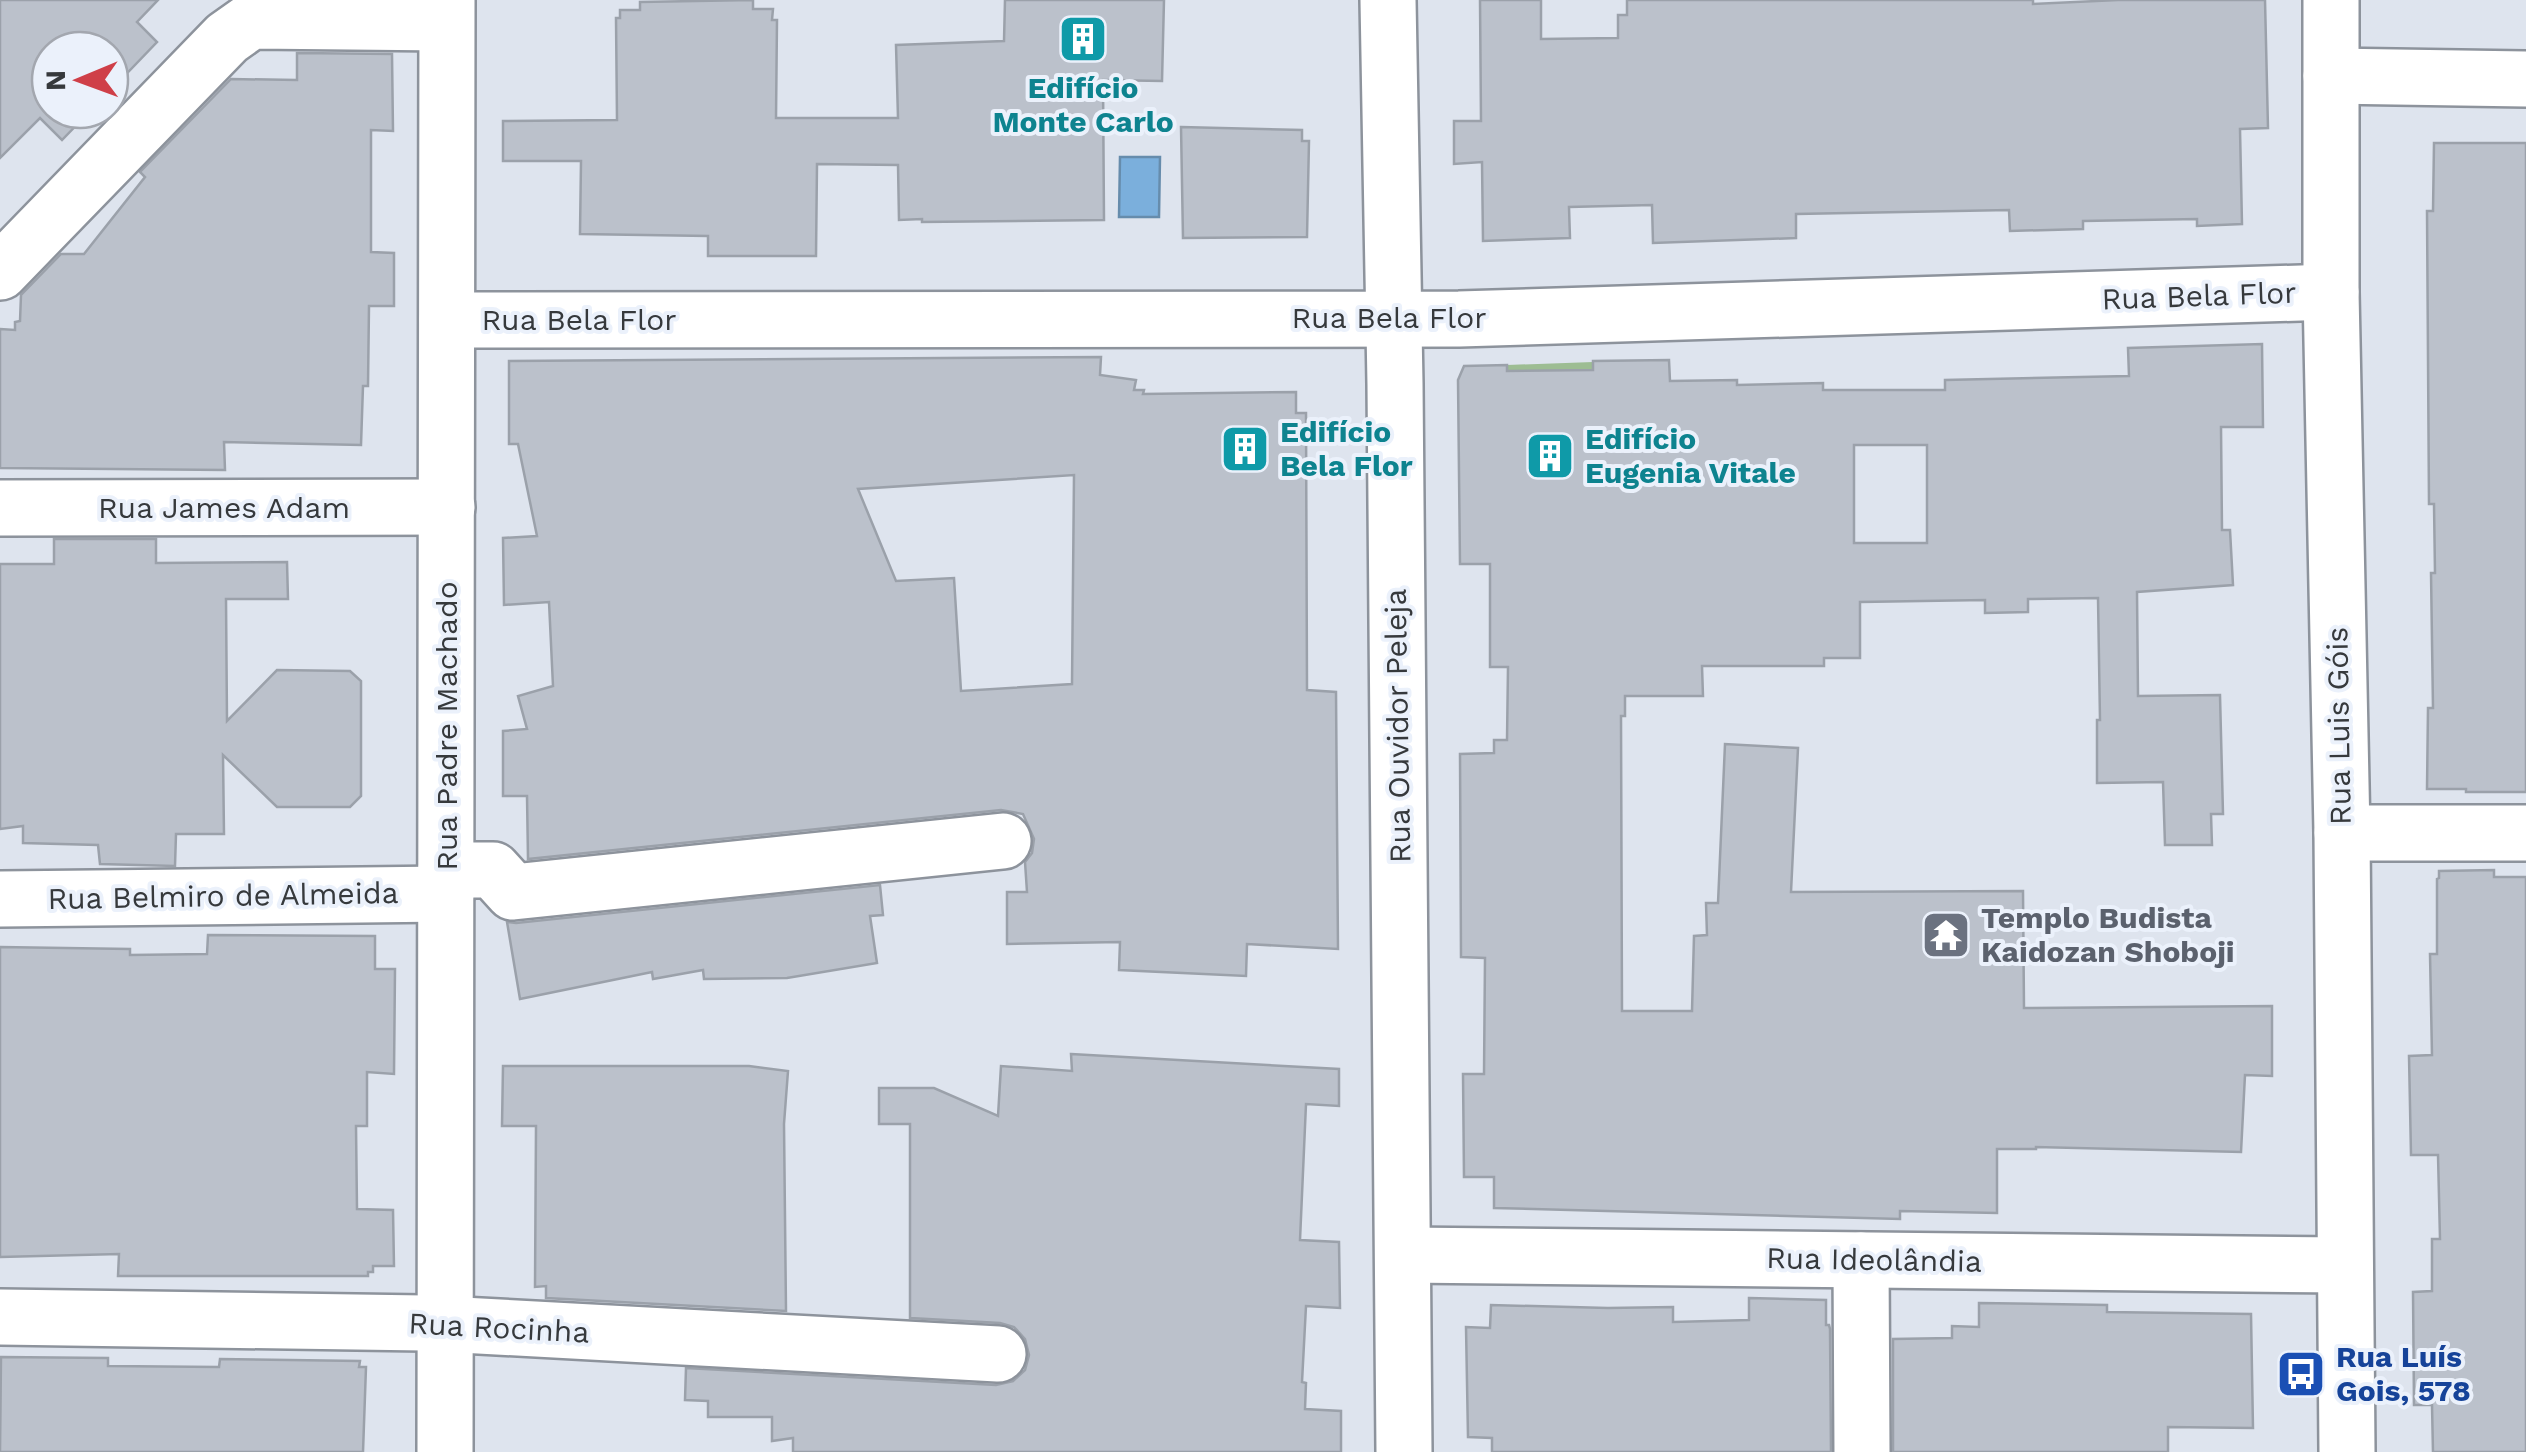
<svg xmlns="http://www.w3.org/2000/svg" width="2526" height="1452" font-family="'Work Sans',sans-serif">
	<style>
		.green { fill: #9dbd93 }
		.water { fill: #7bafdc; stroke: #668cac; stroke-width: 2.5 }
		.building { fill: #bbc1cb; stroke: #9ba1aa; stroke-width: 2.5; fill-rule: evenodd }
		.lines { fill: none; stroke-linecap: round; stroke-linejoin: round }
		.street-casing { stroke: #8d939c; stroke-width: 60 }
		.secondary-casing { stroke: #8d939c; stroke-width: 60 }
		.street { stroke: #fff; stroke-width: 55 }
		.secondary { stroke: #fff; stroke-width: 55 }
		.labels { text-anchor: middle; stroke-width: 8; stroke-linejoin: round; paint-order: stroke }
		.culture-label { font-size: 30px; font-weight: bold; fill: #0d838f; stroke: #ebf1fb; text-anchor: start }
		.street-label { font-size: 30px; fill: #36393c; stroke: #ebf1fb }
		.worship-label { font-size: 30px; font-weight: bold; fill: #5b616d; stroke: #ebf1fb; text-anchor: start }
		.transit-label { font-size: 30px; font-weight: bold; fill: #164399; stroke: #ebf1fb; text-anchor: start }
	</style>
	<rect width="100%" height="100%" fill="#dee4ee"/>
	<polygon class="green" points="1593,362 1593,377 1558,370 1532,371 1507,396 1507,365"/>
	<polygon class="water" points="1120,157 1160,157 1159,217 1119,217"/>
	<g class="building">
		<polygon points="0,0 158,0 137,22 157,42 110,91 110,50 50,50 50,110 91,110 62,140 40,118 0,158"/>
		<polygon points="753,0 753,9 773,9 772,20 777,20 776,118 898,118 896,45 1004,41 1005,0 1164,0 1162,81 1103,80 1104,220 922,222 922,219 899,220 898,165 817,164 816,256 708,256 708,236 580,234 581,161 503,161 503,121 617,120 616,18 620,18 620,10 640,10 640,2"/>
		<polygon points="1480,0 1541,0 1541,39 1618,38 1618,15 1627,15 1627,0 2033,0 2033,4 2118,0 2265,0 2268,128 2240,129 2242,224 2197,226 2197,219 2083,221 2083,229 2010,231 2009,210 1796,214 1796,238 1653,243 1652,205 1569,207 1570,238 1483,241 1482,162 1454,164 1454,121 1481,121"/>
		<polygon points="297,53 392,54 393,131 371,130 371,252 394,253 394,306 369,306 368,386 363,386 361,445 224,442 225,470 0,468 0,329 15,330 15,322 20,321 21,295 61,254 84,254 145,177 140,172 231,79 297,80"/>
		<polygon points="1181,127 1302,130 1302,141 1309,141 1307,237 1183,238"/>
		<polygon points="2434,143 2526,143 2526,792 2466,792 2466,789 2427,789 2428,708 2433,708 2431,573 2435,573 2434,504 2429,504 2427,211 2433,211"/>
		<path d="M2262 344 2263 427H2221L2222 530H2230L2233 585 2137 592 2138 696 2220 695 2223 814H2211L2212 845H2165L2163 782 2097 783V720H2100L2098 598 2028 599V612L1985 613V600L1860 602V658H1824V666H1702L1703 696H1625V716H1621L1622 1011H1692L1694 936 1707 935 1706 903H1718L1725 744 1798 748 1791 892 2023 891 2024 1008 2272 1006V1076L2245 1075 2241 1152 2036 1147V1149H1997V1213L1900 1211V1219L1494 1208V1177H1464L1463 1074H1484L1485 958 1461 957 1460 754 1494 753V740H1507L1508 667H1490V564H1460L1458 380 1464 366 1507 365V371L1593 370V361L1669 360 1670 381 1737 380V385L1823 383V390H1945V380L2129 376 2128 348ZM1854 445H1927V543H1854Z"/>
		<path d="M1101 357 1100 375 1136 380 1134 390H1144L1143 394 1296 392V413H1306L1307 690 1336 692 1338 949 1247 944 1246 976 1119 970 1120 942 1007 944V892H1027L1025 862 1032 853 1034 839 1023 814 1001 810 528 859 527 796H503V731L527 729 518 696 553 686 549 602 504 605 503 538 537 536 518 444H509V361ZM1074 475 1072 684 961 691 954 578 896 581 858 489Z"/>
		<polygon points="54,539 156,539 156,563 287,562 288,599 226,599 227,721 277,670 350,671 361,681 361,796 350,807 277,807 223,755 224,834 176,834 175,866 100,864 98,845 23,843 23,826 0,829 0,564 54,564"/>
		<polygon points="2494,870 2494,877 2526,877 2526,1452 2433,1452 2432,1405 2414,1405 2413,1292 2432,1291 2432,1239 2440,1239 2438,1155 2411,1155 2409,1056 2432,1055 2430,954 2437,954 2437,879 2439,878 2439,871"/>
		<polygon points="880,885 883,915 870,916 877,963 787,978 704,979 703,970 653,979 652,972 520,999 507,922 516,923"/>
		<polygon points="208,935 375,936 375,969 395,969 394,1074 367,1072 367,1126 356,1126 357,1209 393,1210 394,1266 373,1266 373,1272 368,1272 368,1276 118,1276 119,1254 0,1257 0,947 130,949 130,955 207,954"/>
		<polygon points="1071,1054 1339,1069 1339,1106 1306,1104 1300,1240 1339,1242 1340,1308 1306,1306 1302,1382 1306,1383 1305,1409 1341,1411 1341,1452 793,1452 793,1438 772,1441 772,1417 708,1417 708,1401 685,1400 686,1368 996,1385 1013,1381 1025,1370 1029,1355 1025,1339 1014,1327 1000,1323 910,1318 910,1124 879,1124 879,1088 934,1088 998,1116 1001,1066 1072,1071"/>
		<polygon points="503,1066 749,1066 788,1071 784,1124 786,1311 546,1298 546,1286 535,1287 536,1126 502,1126"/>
		<polygon points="1749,1298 1826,1300 1826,1325 1829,1325 1830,1329 1831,1452 1492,1452 1492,1438 1468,1437 1466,1327 1490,1328 1491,1305 1608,1308 1673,1307 1673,1322 1749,1320"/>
		<polygon points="1979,1303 2107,1305 2107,1312 2251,1314 2253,1428 2168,1427 2168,1452 1893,1452 1893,1339 1952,1338 1952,1326 1979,1327"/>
		<polygon points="1,1357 108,1358 108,1366 219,1367 220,1359 360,1361 359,1367 366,1367 363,1452 0,1452"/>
	</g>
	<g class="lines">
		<g class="street-casing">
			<g id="street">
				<polyline points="1388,0 1395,384 1404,1452"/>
				<polyline points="2331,76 2526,79"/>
				<polyline points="0,272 227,38 251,21 446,23"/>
				<polyline points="447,320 1459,319 2331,292"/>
				<polyline points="0,508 447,507"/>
				<polyline points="2342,833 2526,833"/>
				<polyline points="446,870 493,870 513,892 1003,841"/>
				<polyline points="0,899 446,894"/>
				<polyline points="1403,1255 2344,1265"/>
				<polyline points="1861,1260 1862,1452"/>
				<polyline points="0,1317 424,1323 998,1354"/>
				<polyline points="445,1452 447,0"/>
			</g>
		</g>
		<g class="secondary-casing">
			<polyline id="secondary" points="2331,0 2331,292 2342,833 2347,1452"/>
		</g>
		<use href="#street" class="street"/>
		<use href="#secondary" class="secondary"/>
	</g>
	<defs>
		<g id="building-square" transform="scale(2.5)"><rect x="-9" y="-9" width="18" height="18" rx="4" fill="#0f9aa8" stroke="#ebf1fb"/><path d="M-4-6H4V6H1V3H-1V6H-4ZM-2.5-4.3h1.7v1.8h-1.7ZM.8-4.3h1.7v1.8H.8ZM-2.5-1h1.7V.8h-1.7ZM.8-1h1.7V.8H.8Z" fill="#fff"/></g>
		<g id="temple-square" transform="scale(2.5)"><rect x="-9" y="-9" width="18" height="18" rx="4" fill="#6b7280" stroke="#ebf1fb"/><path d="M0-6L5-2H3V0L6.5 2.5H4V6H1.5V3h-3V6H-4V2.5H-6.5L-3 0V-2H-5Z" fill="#fff"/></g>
		<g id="bus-square" transform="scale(2.5)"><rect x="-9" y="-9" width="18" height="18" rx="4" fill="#1a4fb4" stroke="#ebf1fb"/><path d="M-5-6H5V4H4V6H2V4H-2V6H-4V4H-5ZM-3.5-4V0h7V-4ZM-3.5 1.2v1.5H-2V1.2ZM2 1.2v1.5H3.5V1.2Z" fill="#fff"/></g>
	</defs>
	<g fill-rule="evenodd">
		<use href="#building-square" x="1083" y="39"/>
		<use href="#building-square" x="1245" y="449"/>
		<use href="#building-square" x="1550" y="456"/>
		<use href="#temple-square" x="1946" y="935"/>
		<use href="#bus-square" x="2301" y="1374"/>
	</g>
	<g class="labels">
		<g class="culture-label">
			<text x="1083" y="98" text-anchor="middle">Edifício<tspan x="1083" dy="34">Monte Carlo</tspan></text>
			<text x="1280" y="442">Edifício<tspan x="1280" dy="34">Bela Flor</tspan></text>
			<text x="1585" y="449">Edifício<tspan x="1585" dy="34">Eugenia Vitale</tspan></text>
		</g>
		<g class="street-label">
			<text transform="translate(2199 296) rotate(-2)" y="10">Rua Bela Flor</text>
			<text x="1389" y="328">Rua Bela Flor</text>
			<text x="579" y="330">Rua Bela Flor</text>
			<text x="224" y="518">Rua James Adam</text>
			<text transform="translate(447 726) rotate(-90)" y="10">Rua Padre Machado</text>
			<text transform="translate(1398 726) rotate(-91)" y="10">Rua Ouvidor Peleja</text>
			<text transform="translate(2339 726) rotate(-91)" y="10">Rua Luis Góis</text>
			<text transform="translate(223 896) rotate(-1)" y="10">Rua Belmiro de Almeida</text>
			<text transform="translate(1874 1260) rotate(1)" y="10">Rua Ideolândia</text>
			<text transform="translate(499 1328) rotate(3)" y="10">Rua Rocinha</text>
		</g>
		<g class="worship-label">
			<text x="1981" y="928">Templo Budista<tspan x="1981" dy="34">Kaidozan Shoboji</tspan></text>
		</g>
		<g class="transit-label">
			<text x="2336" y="1367">Rua Luís<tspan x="2336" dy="34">Gois, 578</tspan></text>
		</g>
	</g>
	<g transform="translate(80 80) rotate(269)"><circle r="48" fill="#ebf1fb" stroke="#a3a7af" stroke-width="2.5"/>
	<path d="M0-8L18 38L0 25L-18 38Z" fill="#cf3f48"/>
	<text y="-15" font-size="28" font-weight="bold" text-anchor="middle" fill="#36393c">N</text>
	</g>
</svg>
